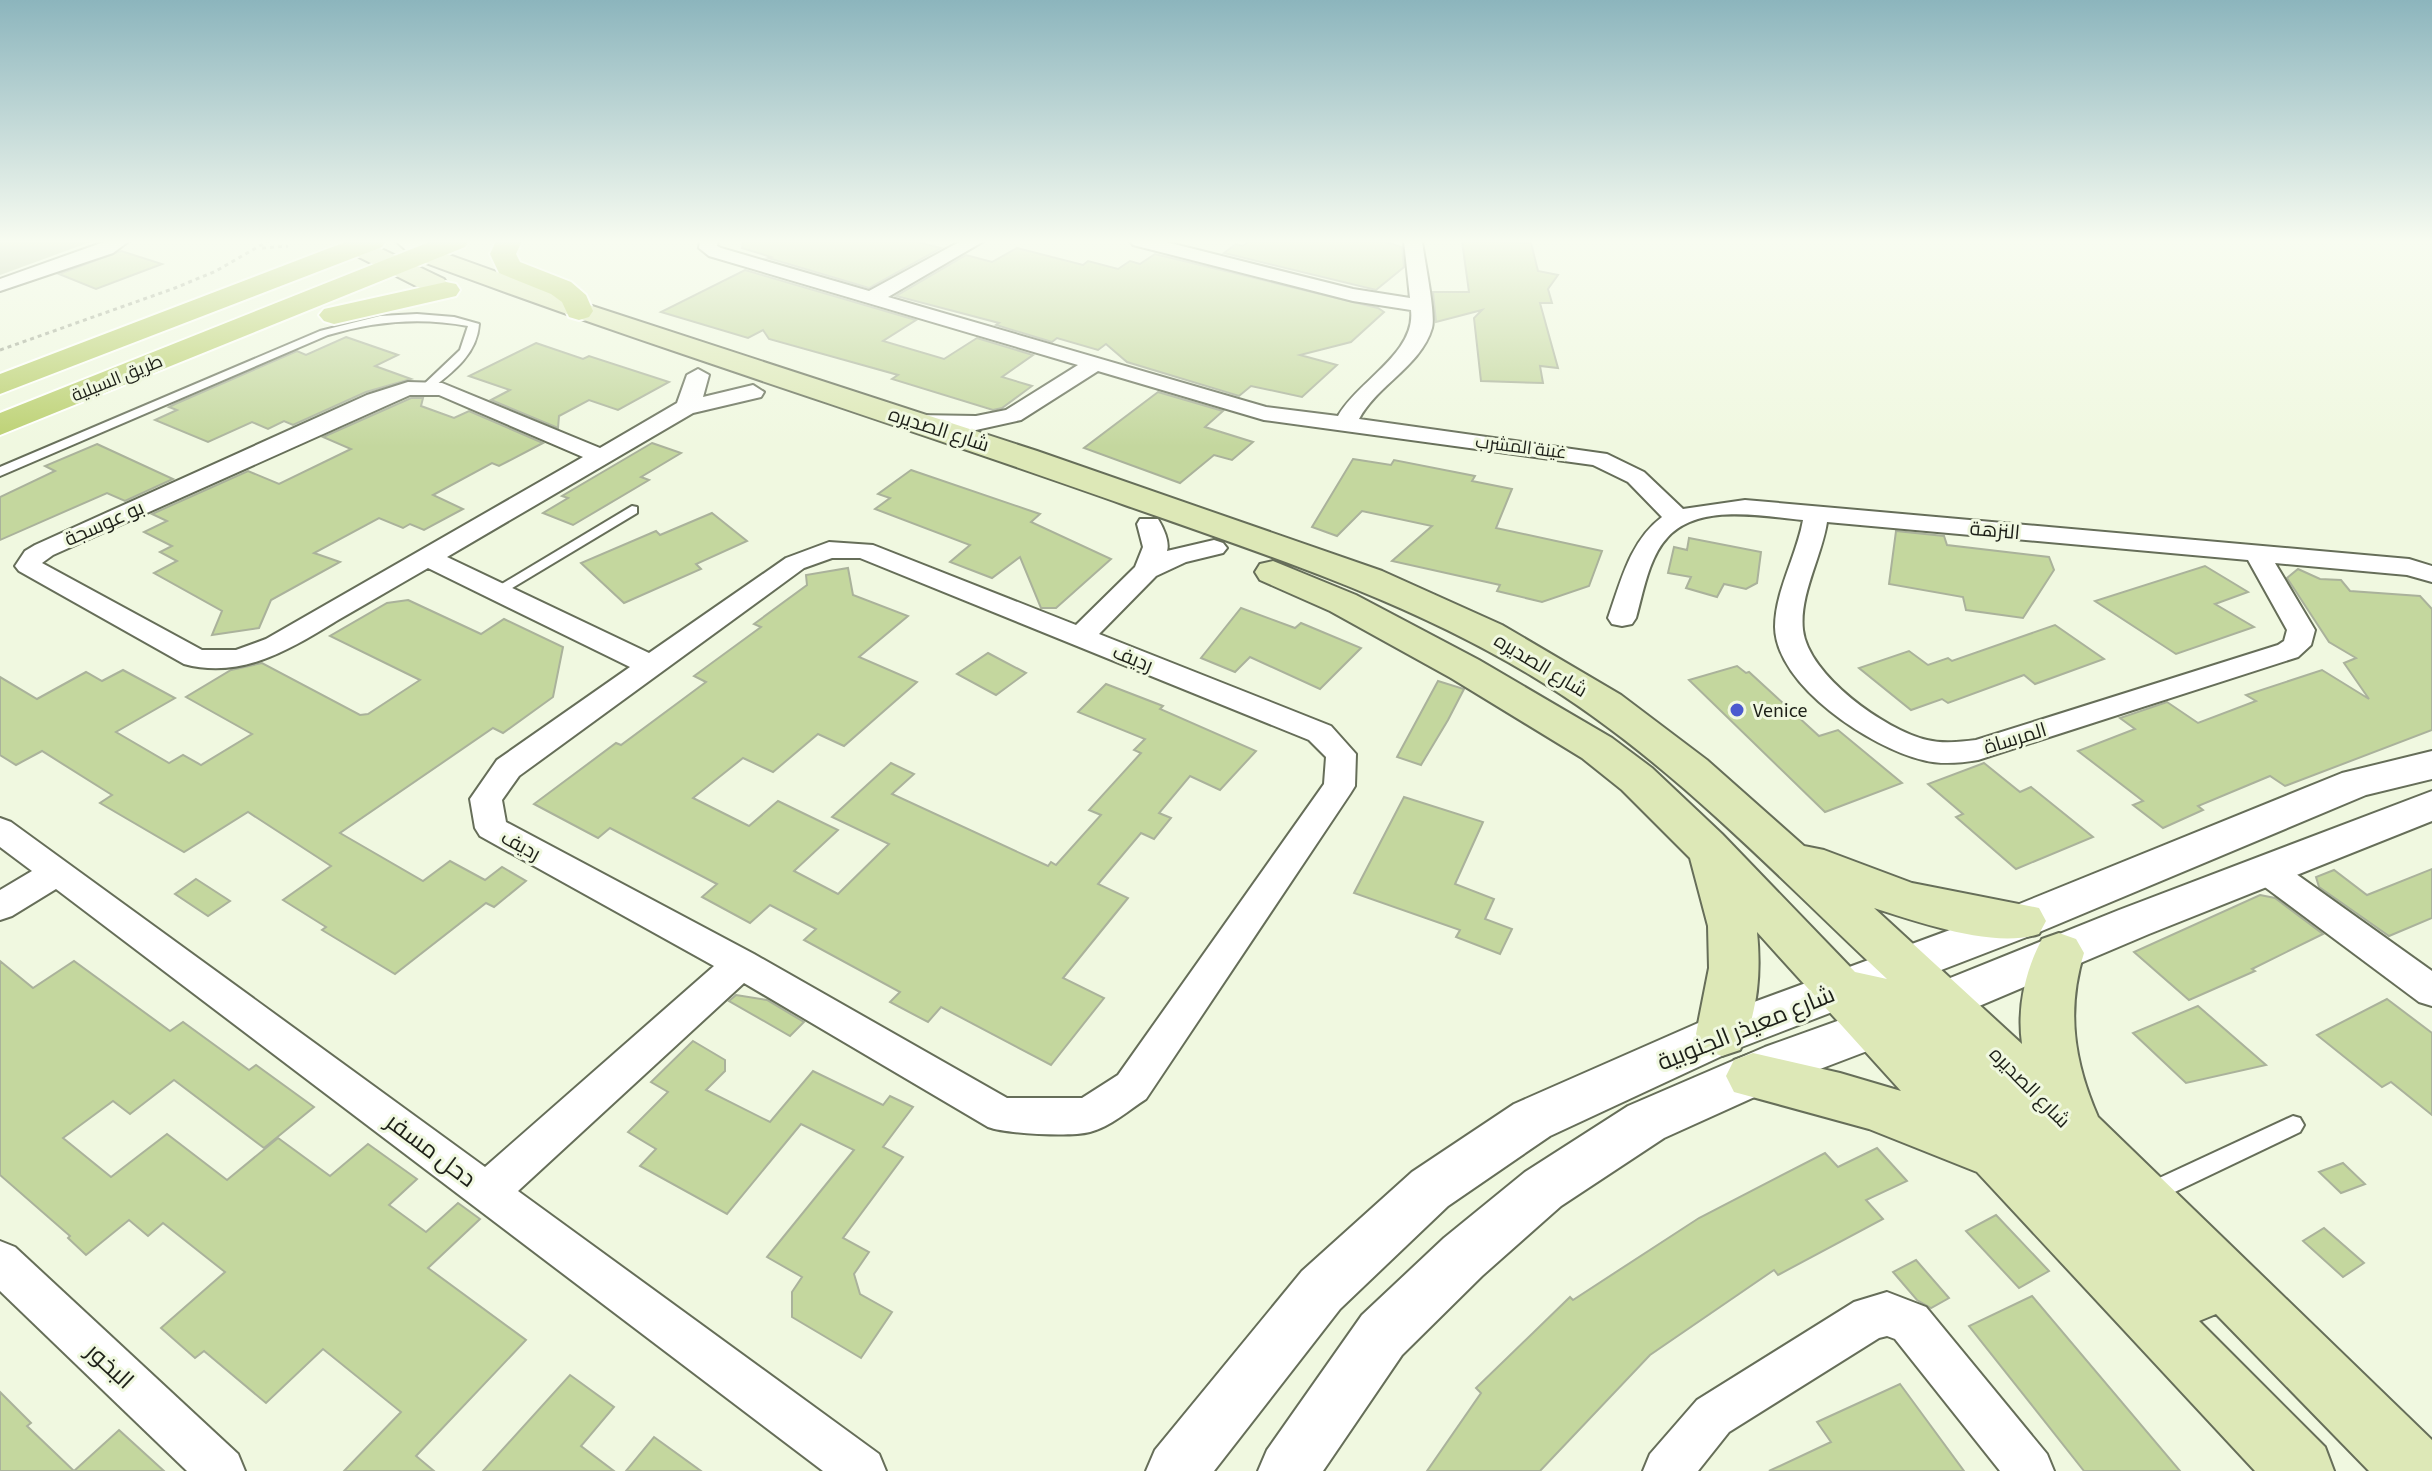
<svg xmlns="http://www.w3.org/2000/svg" width="2432" height="1471" font-family="'Source Sans 3',Cairo,sans-serif">
	<style>
		.green { fill: #bac7a3 }
		.building { fill: #c4d79e; stroke: #aab29b; stroke-width: 2 }
		.lines { fill: none; stroke-linecap: round; stroke-linejoin: round }
		.service-casing { stroke: #666e59; stroke-width: 4 }
		.minor-casing { stroke: #666e59; stroke-width: 4 }
		.tertiary-casing { stroke: #666e59; stroke-width: 4 }
		.secondary-casing { stroke: #666e59; stroke-width: 4 }
		.primary-casing { stroke: #fff; stroke-width: 4 }
		.path { stroke: #9fa593; stroke-width: 3; stroke-dasharray: 4 4; stroke-linecap: butt }
		.service { fill: #fff; fill-rule: evenodd }
		.minor { fill: #fff; fill-rule: evenodd }
		.tertiary { fill: #fff; fill-rule: evenodd }
		.secondary { fill: #dde8b7; fill-rule: evenodd }
		.primary { fill: #bbd070; fill-rule: evenodd }
		.poi-dot { fill: #4b5acf; stroke: #f0f8e0; stroke-width: 3 }
		.labels { text-anchor: middle; stroke-width: 6; stroke-linejoin: round; paint-order: stroke }
		.far-street-label { font-size: 18px; fill: #1d2018; stroke: #f0f8e0 }
		.street-label { font-size: 20px; fill: #1d2018; stroke: #f0f8e0 }
		.poi-label { font-size: 20px; fill: #1d2018; stroke: #f0f8e0; text-anchor: start }
		.near-street-label { font-size: 24px; fill: #1d2018; stroke: #f0f8e0 }
	</style>
	<rect width="100%" height="100%" fill="#f0f8e0"/>
	<polygon class="green" points="0,241 93,241 0,275"/>
	<g class="building">
		<polygon points="743,241 914,241 941,248 869,288 768,258 771,257 742,248"/>
		<polygon points="1249,241 1381,241 1402,247 1404,267 1376,290 1224,253 1236,244 1243,246"/>
		<polygon points="1462,241 1531,243 1538,271 1558,275 1548,289 1552,303 1540,303 1558,368 1540,366 1543,383 1481,381 1474,318 1482,310 1436,322 1433,292 1469,292"/>
		<polygon points="1017,248 1083,265 1088,261 1118,269 1130,261 1140,264 1155,254 1378,308 1384,312 1351,342 1300,355 1337,365 1302,397 1251,386 1239,396 1127,362 1106,344 1098,350 1057,338 1052,342 996,325 999,323 896,296 966,255 992,262"/>
		<polygon points="121,251 162,264 96,289 59,274"/>
		<polygon points="745,270 916,320 883,341 944,359 977,338 1033,355 1002,377 1032,386 1002,408 993,410 892,379 898,375 769,339 763,330 748,338 661,312"/>
		<polygon points="346,337 398,355 375,366 411,379 366,392 293,425 284,421 268,429 252,422 208,442 155,420 177,410 169,407 175,404 297,351 306,355"/>
		<polygon points="536,343 583,359 589,356 669,382 618,410 589,400 559,416 558,428 491,400 510,390 469,376"/>
		<polygon points="1158,392 1223,411 1205,427 1253,442 1232,460 1214,455 1180,483 1084,448"/>
		<polygon points="411,398 423,398 421,406 454,418 469,411 543,443 499,466 492,463 433,495 463,509 424,530 410,524 403,528 379,518 314,553 340,562 271,600 259,628 212,635 222,611 154,573 177,561 160,552 172,546 144,532 167,521 152,514 248,471 279,484 351,449 323,437"/>
		<polygon points="652,443 681,453 641,477 649,480 573,525 543,513 568,498 562,496"/>
		<polygon points="97,444 173,479 125,501 107,493 0,540 0,497 55,471 45,466"/>
		<polygon points="1353,459 1391,465 1394,460 1475,476 1472,481 1512,489 1496,528 1602,551 1589,586 1542,602 1497,591 1500,585 1392,561 1432,526 1362,511 1337,536 1312,527"/>
		<polygon points="911,470 1040,514 1031,522 1111,559 1056,608 1041,608 1020,557 992,578 950,562 970,545 875,509 890,498 878,494"/>
		<polygon points="712,513 747,541 696,564 701,569 624,603 581,563 656,531 660,535"/>
		<polygon points="1896,531 1944,536 1947,545 2049,557 2054,570 2023,618 1966,610 1963,597 1889,584"/>
		<polygon points="1689,538 1761,552 1757,583 1746,589 1724,584 1717,597 1686,588 1691,577 1668,573 1674,547 1687,550"/>
		<polygon points="2205,566 2248,592 2215,604 2254,627 2176,654 2095,601"/>
		<polygon points="848,568 853,595 908,616 859,657 917,682 844,746 818,734 773,772 743,758 693,798 749,826 778,801 838,830 794,871 838,894 889,844 832,817 891,763 914,774 892,794 1048,866 1051,862 1056,865 1101,815 1089,810 1141,753 1134,750 1145,739 1078,712 1106,684 1163,706 1160,709 1256,751 1220,790 1190,776 1159,813 1171,818 1154,839 1141,833 1098,884 1128,898 1063,978 1104,998 1051,1065 941,1007 928,1022 890,1002 900,992 804,940 816,929 770,905 750,923 702,897 717,884 610,828 598,838 534,804 616,743 621,745 706,682 694,676 761,627 754,624 807,585 806,575"/>
		<polygon points="2298,569 2320,579 2341,580 2350,591 2420,596 2432,609 2432,730 2285,786 2270,776 2198,806 2203,810 2163,828 2133,805 2143,801 2078,751 2135,729 2120,718 2167,702 2198,723 2256,701 2246,695 2322,670 2369,699 2344,663 2356,658 2329,642 2287,578"/>
		<polygon points="408,600 481,634 504,619 563,647 553,697 503,733 493,728 340,833 423,881 450,861 485,880 502,867 526,881 494,907 486,903 395,974 322,930 326,927 283,900 331,866 248,812 184,852 100,803 112,795 42,751 16,765 0,755 0,677 37,699 86,672 102,681 123,670 175,698 116,732 169,763 183,755 201,765 252,734 186,697 231,670 262,663 360,715 368,714 420,680 330,636 387,603"/>
		<polygon points="1241,608 1295,628 1301,623 1361,648 1320,689 1250,657 1235,672 1201,658"/>
		<polygon points="2055,625 2104,659 2035,684 2024,675 1948,703 1942,699 1911,710 1859,668 1909,651 1928,665 1948,658 1952,661"/>
		<polygon points="988,653 1026,673 996,695 957,674"/>
		<polygon points="1737,666 1746,673 1749,672 1819,736 1838,730 1902,783 1825,812 1689,680"/>
		<polygon points="1438,681 1464,689 1448,720 1421,765 1397,757"/>
		<polygon points="1984,763 2020,792 2031,787 2093,837 2016,869 1956,817 1963,814 1928,784"/>
		<polygon points="1404,797 1483,822 1455,884 1494,899 1485,919 1512,929 1500,954 1456,937 1460,930 1354,893"/>
		<polygon points="2432,869 2432,918 2389,936 2319,887 2316,877 2334,870 2367,895"/>
		<polygon points="196,879 230,901 208,916 175,894"/>
		<polygon points="2260,895 2275,898 2323,934 2252,969 2255,971 2189,1000 2134,952"/>
		<polygon points="0,961 33,988 74,961 170,1031 183,1022 249,1070 256,1065 314,1107 264,1148 174,1080 130,1114 113,1101 63,1138 111,1177 167,1134 227,1180 278,1138 330,1176 368,1144 417,1179 389,1205 426,1232 458,1203 480,1219 428,1268 526,1340 416,1456 434,1471 344,1471 401,1412 323,1349 266,1403 204,1351 195,1358 161,1328 225,1272 163,1223 148,1236 129,1220 86,1255 68,1238 70,1236 0,1175"/>
		<polygon points="736,995 767,1000 804,1022 790,1036 729,1001"/>
		<polygon points="2387,999 2432,1033 2432,1115 2391,1082 2382,1087 2317,1035"/>
		<polygon points="2198,1006 2266,1065 2186,1083 2133,1033"/>
		<polygon points="693,1041 725,1060 725,1071 706,1090 770,1122 813,1071 883,1105 890,1096 913,1107 883,1147 903,1157 843,1238 869,1252 854,1274 860,1294 892,1312 861,1358 792,1317 792,1292 802,1277 767,1257 854,1150 801,1124 727,1214 640,1166 656,1149 628,1132 668,1092 651,1082"/>
		<polygon points="1877,1148 1907,1181 1866,1200 1883,1219 1778,1275 1774,1270 1650,1355 1540,1471 1427,1471 1481,1393 1476,1388 1570,1297 1573,1300 1699,1218 1825,1153 1838,1167"/>
		<polygon points="2343,1163 2365,1184 2341,1193 2319,1172"/>
		<polygon points="1996,1215 2049,1271 2019,1288 1966,1231"/>
		<polygon points="2324,1228 2364,1263 2343,1277 2303,1241"/>
		<polygon points="1916,1260 1949,1298 1931,1308 1917,1300 1893,1272"/>
		<polygon points="2032,1296 2180,1471 2084,1471 1969,1326"/>
		<polygon points="570,1375 614,1407 581,1446 614,1471 483,1471"/>
		<polygon points="1900,1384 1964,1471 1769,1471 1831,1442 1817,1422"/>
		<polygon points="0,1392 31,1423 27,1426 74,1471 0,1471"/>
		<polygon points="119,1430 164,1471 74,1471"/>
		<polygon points="654,1437 701,1471 626,1471"/>
	</g>
	<g class="lines">
		<g class="service-casing">
			<g id="service">
				<path d="M417 314 454 317 479 324C477 354 453 372 431 389L421 387 460 350 468 326C420 317 375 321 328 335L0 476V467L320 331 380 316Z"/>
				<polygon points="632,506 637,507 637,513 502,594 497,595 490,591"/>
				<polygon points="2293,1116 2300,1118 2304,1125 2300,1132 2158,1200 2150,1203 2142,1200 2139,1193 2142,1186"/>
			</g>
		</g>
		<g class="minor-casing">
			<g id="minor">
				<polygon points="107,241 129,241 113,253 0,291 0,279"/>
				<path d="M700 241H718L717 246 721 248 869 291 961 241H984L888 297 1266 407 1338 416C1359 380 1416 353 1411 310L1353 301 1133 245 1130 241H1162L1353 289 1410 298 1404 241H1422C1424 259 1436 314 1432 328 1421 366 1377 385 1359 419L1607 454 1644 472 1683 509 1745 500 2409 559 2432 566V582L2407 575 2275 563 2315 630 2311 645 2298 657 1978 760C1960 763 1941 765 1923 760 1872 748 1776 686 1775 627 1775 591 1797 555 1803 520 1762 516 1698 503 1667 538 1649 557 1643 593 1636 618L1632 624 1622 626 1612 624 1608 618C1621 581 1630 541 1662 517L1628 482 1593 465 1264 420 1098 371 1021 420 976 430 908 427 905 422 908 417 916 415 976 416 1006 410 1078 365 709 256 699 248ZM1827 522 2248 560 2287 630 2284 641 2278 645 1976 740C1960 742 1943 744 1927 740 1885 730 1808 675 1803 630 1799 595 1822 556 1827 522Z"/>
				<path d="M698 369 709 375 703 397 753 385 764 392 761 397 693 413 447 557 649 653 786 558 829 542 873 545 1076 625 1135 567 1143 547 1137 524 1140 519H1158C1163 527 1170 542 1167 551L1214 540 1223 543 1227 548 1223 553 1186 562 1156 576 1099 634 1331 726 1356 754 1355 786 1350 794 1146 1099C1129 1110 1110 1127 1090 1132 1071 1137 1007 1134 988 1127L744 983 518 1191 879 1454 886 1471H823L56 889 12 916 0 920V890L32 871 0 847V818L11 822 485 1167 714 966 480 836 475 828 470 799 497 760 630 667 428 568C398 585 368 603 338 620 290 649 242 680 184 664L19 571 15 566 25 551 35 545 367 395 408 382 442 383 600 448 677 403 687 375ZM410 395H439L583 457 266 639 236 650H202L42 563 53 555ZM832 558H860L1309 740 1326 757 1324 784 1118 1075 1082 1098H1007L754 954 506 822 502 800 519 776 804 568Z"/>
				<polygon points="2266,857 2278,861 2432,971 2432,1006 2419,1002 2254,879 2249,870 2254,861"/>
				<polygon points="0,1241 15,1247 238,1454 245,1471 187,1471 0,1291"/>
				<polygon points="1887,1292 1926,1307 2047,1454 2054,1471 2000,1471 1895,1339 1887,1336 1879,1338 1729,1432 1698,1471 1643,1471 1650,1454 1697,1400 1854,1302"/>
			</g>
		</g>
		<g class="tertiary-casing">
			<g id="tertiary">
				<polygon points="396,241 422,241 436,254 432,259 416,259"/>
				<polygon points="2432,751 2432,779 2366,795 2037,933 1739,1048 1550,1136 1448,1206 1340,1309 1214,1471 1146,1471 1155,1450 1302,1271 1412,1172 1514,1104 1705,1020 2007,909 2342,773"/>
				<polygon points="2432,791 2432,821 2149,934 1925,1029 1799,1077 1664,1138 1561,1206 1482,1276 1402,1355 1323,1471 1258,1471 1267,1450 1362,1315 1444,1238 1525,1172 1628,1106 1765,1047 1893,1001 2119,910"/>
			</g>
		</g>
		<g class="secondary-casing">
			<g id="secondary">
				<polygon points="349,242 367,242 444,279 448,285 444,291 426,291 349,252 345,247"/>
				<path d="M424 246 589 305 1037 451 1382 571 1502 625 1621 695 1707 760 1804 846 1824 850 1912 883 2039 908 2046 921 2039 934C1994 949 1918 922 1874 908L2022 1044C2017 1008 2025 971 2042 939L2059 933 2076 939 2084 953C2066 1011 2074 1062 2098 1117L2432 1440V1471H2369L2216 1314 2199 1321 2325 1447 2334 1471H2255L1977 1172 1869 1129 1734 1092 1726 1076 1734 1060 1753 1053 1840 1073 1901 1091 1757 932C1761 971 1758 1014 1740 1050L1722 1056 1704 1050 1696 1034 1709 968 1708 926 1690 858 1622 790 1582 758 1451 678 1330 611 1260 580 1255 572 1260 564 1273 561 1356 595 1479 660 1612 738 1652 768 1722 834 1855 972 1887 979C1774 873 1665 756 1532 676 1405 599 1264 554 1125 505 889 421 650 347 415 259L411 254 415 249Z"/>
			</g>
		</g>
		<g class="primary-casing">
			<g id="primary">
				<polygon points="348,241 386,241 382,247 0,394 0,374"/>
				<polygon points="432,241 469,241 465,247 0,435 0,413"/>
				<polygon points="496,241 522,241 516,254 520,262 571,282 586,295 593,311 589,317 579,320 569,317 562,302 551,294 499,273 490,254"/>
				<polygon points="446,282 456,284 460,290 456,296 334,324 324,321 319,315 324,309"/>
			</g>
		</g>
		<g class="path">
			<polyline points="262,248 288,246"/>
			<polyline points="0,350 175,288 216,271 268,241"/>
		</g>
		<use href="#service" class="service"/>
		<use href="#minor" class="minor"/>
		<use href="#tertiary" class="tertiary"/>
		<use href="#secondary" class="secondary"/>
		<use href="#primary" class="primary"/>
	</g>
	<linearGradient id="sky" x2="0" y2="1"><stop stop-color="#8cb5bd"/><stop offset="0.54" stop-color="#f8fcf1"/><stop offset="1" stop-color="#f8fcf1" stop-opacity="0"/></linearGradient>
	<rect width="2432" height="447" fill="url(#sky)"/>
	<circle class="poi-dot" cx="1737" cy="710" r="8"/>
	<g class="labels">
		<g class="far-street-label">
			<text transform="translate(117 378) rotate(-22)" y="6">طريق السيلية</text>
			<text transform="translate(1521 447) rotate(7)" y="6">غينة المشرب</text>
		</g>
		<g class="street-label">
			<text transform="translate(939 429) rotate(18)" y="7">شارع الصديره</text>
			<text transform="translate(104 523) rotate(-24)" y="7">بو عوسجة</text>
			<text transform="translate(1995 530) rotate(5)" y="7">النزهة</text>
			<text transform="translate(1133 658) rotate(22)" y="7">رديف</text>
			<text transform="translate(1541 665) rotate(31)" y="7">شارع الصديره</text>
			<text transform="translate(2015 738) rotate(-17)" y="7">المرساة</text>
			<text transform="translate(521 845) rotate(28)" y="7">رديف</text>
			<text transform="translate(2030 1087) rotate(45)" y="7">شارع الصديره</text>
		</g>
		<g class="poi-label">
			<text x="1753" y="717">Venice</text>
		</g>
		<g class="near-street-label">
			<text transform="translate(1746 1028) rotate(-22)" y="8">شارع معيذر الجنوبية</text>
			<text transform="translate(431 1150) rotate(37)" y="8">دحل مسفر</text>
			<text transform="translate(110 1366) rotate(43)" y="8">البخور</text>
		</g>
	</g>
</svg>
